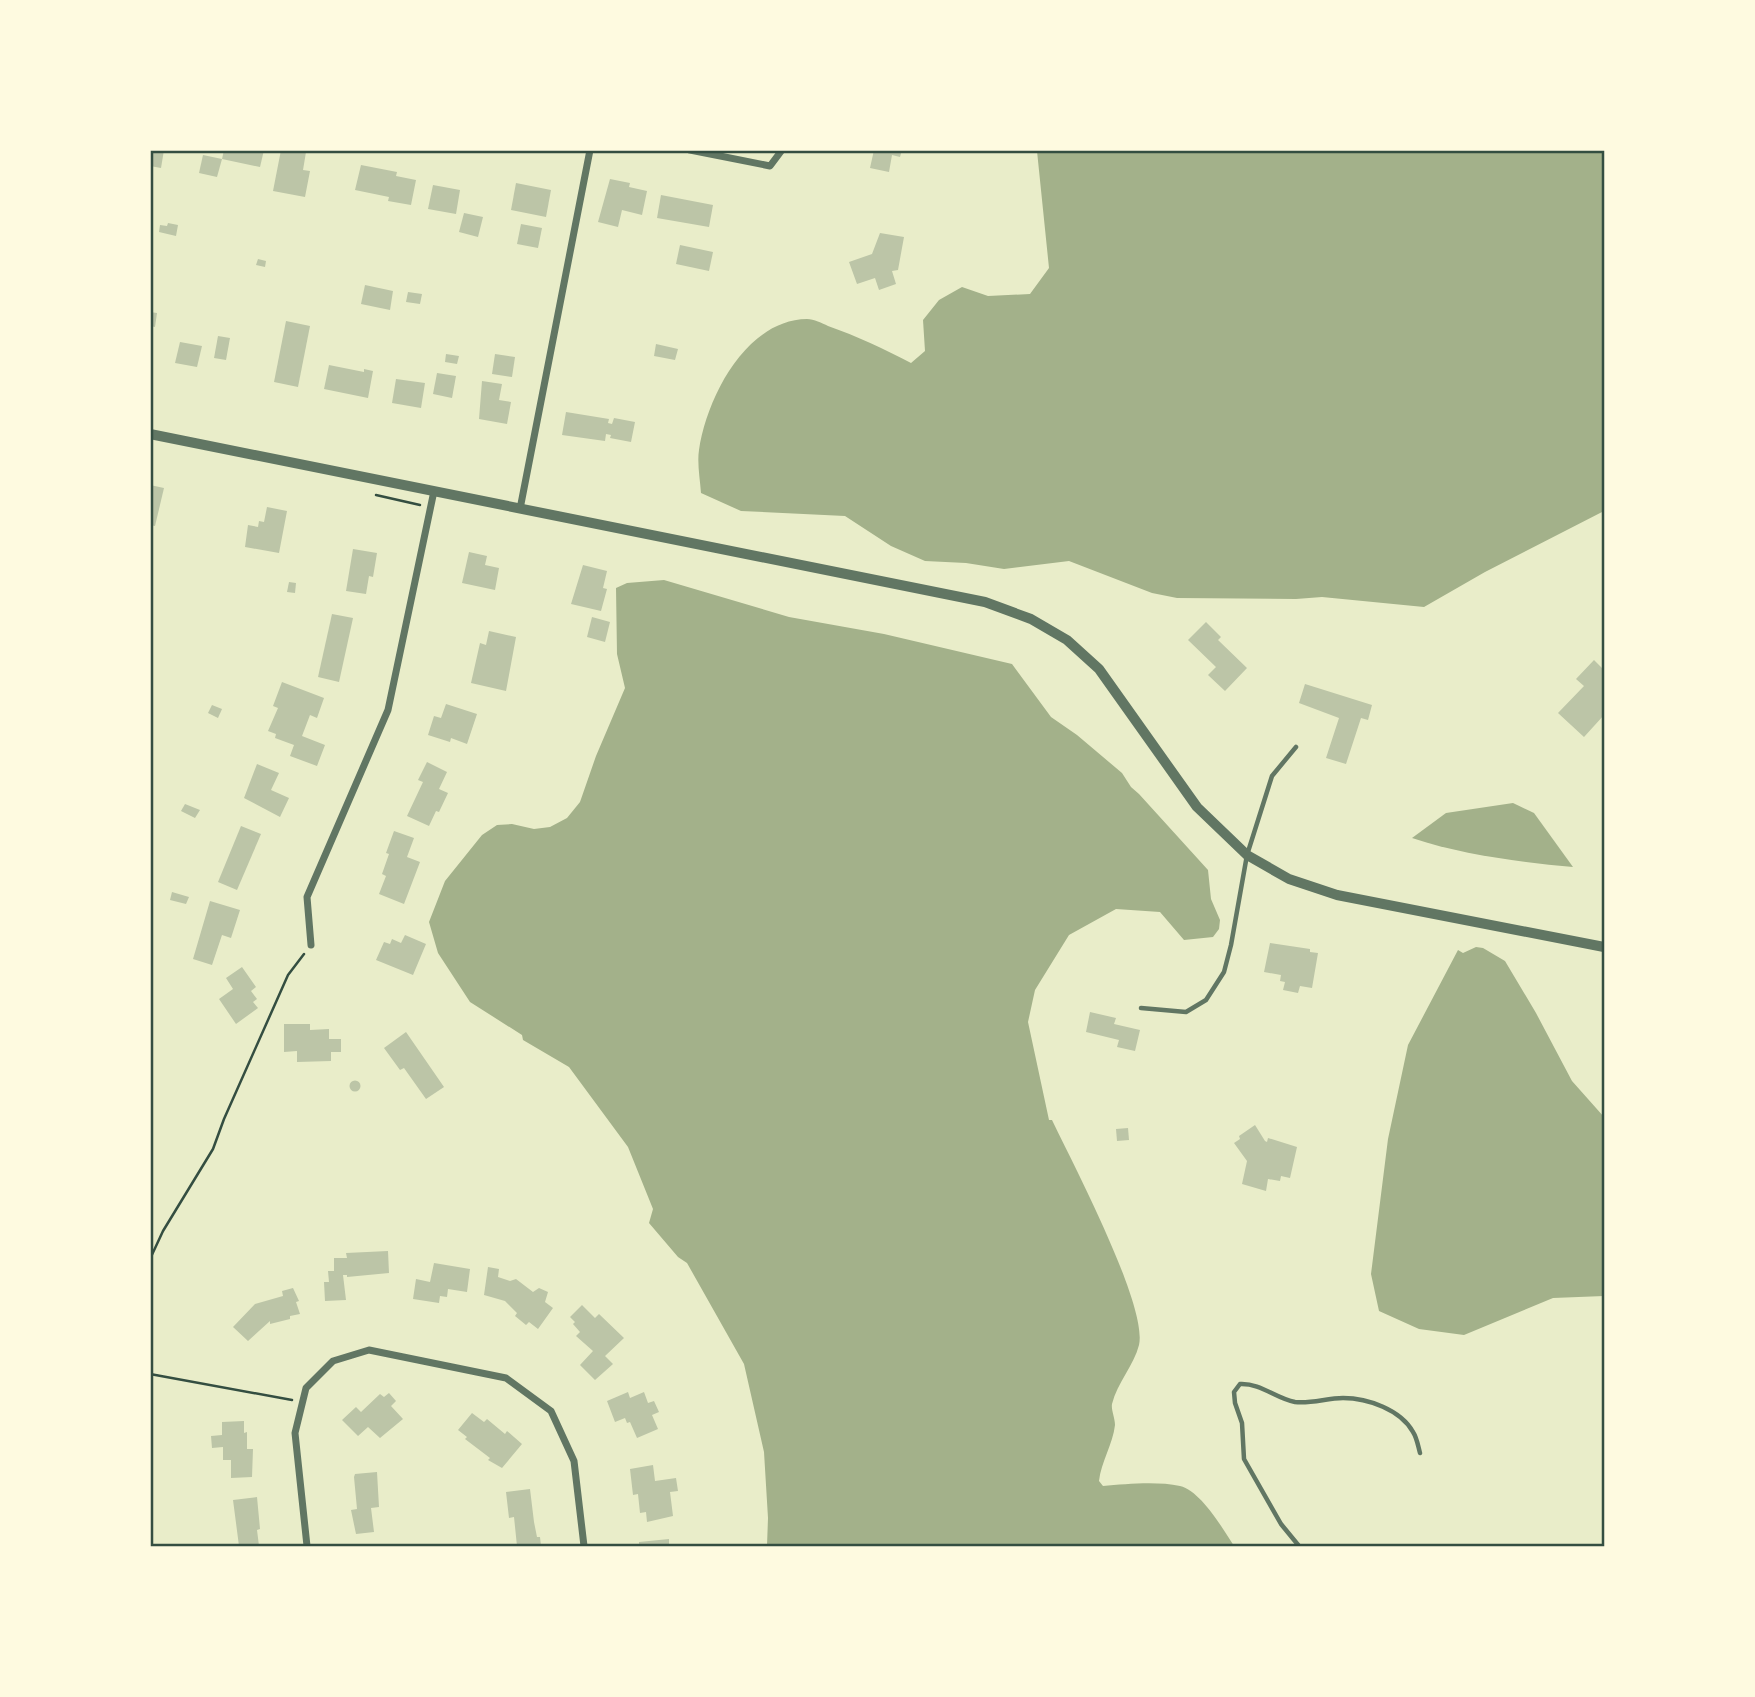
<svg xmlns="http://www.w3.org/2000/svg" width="1755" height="1697" font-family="Jost,sans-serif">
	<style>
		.water { fill: #a3b18a }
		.building { fill: #bcc5a7 }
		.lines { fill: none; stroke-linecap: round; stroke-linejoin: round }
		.path { stroke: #344e41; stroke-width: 2.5 }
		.service { stroke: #617663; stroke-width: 4.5 }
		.minor { stroke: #617663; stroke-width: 7 }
		.tertiary { stroke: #617663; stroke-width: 10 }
		.neatline { fill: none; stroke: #344e41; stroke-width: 2.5 }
	</style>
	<rect width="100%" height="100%" fill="#e9edc9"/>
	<g class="water">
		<path d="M1037 151H1604V511L1485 572 1424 607 1322 597 1296 599 1177 598 1152 593 1069 561 1004 569 966 563 925 561 891 546 845 516 741 511 701 493C700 479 697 463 699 450 707 397 746 320 807 319 814 319 822 323 828 326 857 336 884 349 911 363L925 351 923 320 939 300 962 287 988 296 1030 294 1049 268Z"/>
		<path d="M664 580 789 617 884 634 1012 664 1051 717 1077 735 1122 773 1131 787 1139 794 1208 870 1211 899 1220 920 1219 929 1213 937 1184 940 1160 912 1116 909 1069 935 1035 990 1028 1022 1049 1120H1052C1072 1162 1148 1306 1139 1345 1134 1365 1117 1383 1112 1404 1111 1410 1115 1418 1115 1425 1113 1444 1101 1462 1099 1481L1103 1486C1126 1484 1157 1481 1180 1486 1201 1491 1223 1529 1234 1546H767L768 1518 764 1452 744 1364 687 1263 678 1257 649 1223 653 1209 628 1147 569 1067 523 1040 522 1035 470 1002 438 953 429 922 445 881 482 835 497 825 512 824 534 829 550 827 567 818 580 802 596 756 625 688 617 654 616 588 627 583Z"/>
		<path d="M1513 803 1534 813 1573 867C1520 862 1463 855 1412 838L1446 813Z"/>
		<polygon points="1476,947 1483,948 1505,961 1536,1013 1572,1081 1604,1117 1604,1296 1553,1298 1464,1335 1419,1329 1379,1311 1371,1274 1388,1139 1408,1045 1458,950 1463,953"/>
	</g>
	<g class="building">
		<polygon points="150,150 164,150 161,168 150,166"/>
		<polygon points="224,150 264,150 260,167 222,159"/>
		<polygon points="281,150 306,152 303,170 310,171 305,197 273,191"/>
		<polygon points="874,150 902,150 900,157 892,155 889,172 870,168"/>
		<polygon points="203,155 222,159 217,177 199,173"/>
		<polygon points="361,165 397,172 396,176 416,180 411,205 388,201 389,197 355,190"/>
		<polygon points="610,179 630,183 629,187 647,191 642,215 622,210 618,227 598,222"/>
		<polygon points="516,183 551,190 546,217 511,210"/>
		<polygon points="433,185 460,190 456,214 428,209"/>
		<polygon points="661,195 713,205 709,227 657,218"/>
		<polygon points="464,213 483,217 478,237 459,232"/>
		<polygon points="168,223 178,225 176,236 159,232 160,225 167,226"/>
		<polygon points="521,224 542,228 538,248 517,244"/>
		<polygon points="880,233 904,237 898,270 892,271 896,284 879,290 875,278 857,284 849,262 872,254"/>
		<polygon points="680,245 713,252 709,271 676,264"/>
		<polygon points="258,259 266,261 265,267 256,265"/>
		<polygon points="365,285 393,291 390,310 361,304"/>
		<polygon points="408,292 422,294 420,304 406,302"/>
		<polygon points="150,312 157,313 155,327 150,326"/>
		<polygon points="286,321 310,326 298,387 274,382"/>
		<polygon points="218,336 230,338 226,360 214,358"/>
		<polygon points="180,342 202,346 197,367 175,363"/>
		<polygon points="656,344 678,349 675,360 654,356"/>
		<polygon points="446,354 459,356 457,364 445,362"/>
		<polygon points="495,354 515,357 512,377 492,374"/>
		<polygon points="329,365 364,372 364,369 373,371 368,398 324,389"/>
		<polygon points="437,373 456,376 452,398 433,394"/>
		<polygon points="396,379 425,383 421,408 392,403"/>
		<polygon points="482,381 502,384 499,400 511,402 507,424 479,419"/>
		<polygon points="566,412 609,419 608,423 612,424 614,418 635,422 631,442 610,438 611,435 606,434 605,441 562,435"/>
		<polygon points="150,485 164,488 155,526 150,525"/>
		<polygon points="267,507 287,511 279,553 245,547 248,525 258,527 259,521 264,522"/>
		<polygon points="353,549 377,553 373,577 369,576 366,594 346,591"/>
		<polygon points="469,552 487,556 485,565 499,568 495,590 462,583"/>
		<polygon points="583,565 607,571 603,588 607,589 601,611 571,604"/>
		<polygon points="289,582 296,583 295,593 287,592"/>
		<polygon points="332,614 353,618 339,682 318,677"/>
		<polygon points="592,617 610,622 605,642 587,637"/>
		<polygon points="1206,622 1221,637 1218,640 1247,668 1225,691 1208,675 1216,667 1188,640"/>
		<polygon points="489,631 516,637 506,691 471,683 480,643 486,645"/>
		<polygon points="1594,660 1604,670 1604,715 1584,737 1558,713 1584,686 1576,679"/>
		<polygon points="282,682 324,698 317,718 310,715 302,736 325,745 317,766 290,756 294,745 275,738 276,734 268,731 278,708 273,706"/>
		<polygon points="1305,684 1372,705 1368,720 1361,718 1346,764 1326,758 1339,718 1299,703"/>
		<polygon points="446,704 477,714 467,744 451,738 450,742 428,735 434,716 441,718"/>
		<polygon points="212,705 222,709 218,718 208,713"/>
		<polygon points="427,762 447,772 439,789 448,793 439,812 436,811 429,826 407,816 423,782 418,780"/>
		<polygon points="257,764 279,773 271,790 289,798 280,817 244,798"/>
		<polygon points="185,804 200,810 195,818 181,811"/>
		<polygon points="241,826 261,834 237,890 218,882"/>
		<polygon points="394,831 414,838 407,857 420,862 404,904 379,894 386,876 382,874 389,854 386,853"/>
		<polygon points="172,892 189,897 186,904 170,900"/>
		<polygon points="210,901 240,910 231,938 222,935 212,965 193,959"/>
		<polygon points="405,935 426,944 413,975 376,960 384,942 390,944 392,939 401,943"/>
		<polygon points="1270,943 1310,949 1310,952 1318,953 1312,988 1300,986 1298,993 1283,990 1285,982 1280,981 1281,975 1264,972"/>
		<polygon points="242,967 256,987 251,991 257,999 253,1002 258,1008 236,1024 219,999 233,989 226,978"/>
		<polygon points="1090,1012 1116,1018 1114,1024 1140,1030 1135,1051 1117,1047 1119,1040 1086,1032"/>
		<polygon points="284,1024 310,1024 310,1030 329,1029 329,1039 341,1039 341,1052 331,1052 331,1061 297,1062 297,1051 284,1052"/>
		<polygon points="406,1032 444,1087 426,1099 404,1068 400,1070 384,1048"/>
		<circle cx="355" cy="1086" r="5.5"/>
		<polygon points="1255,1125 1265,1141 1267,1142 1268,1138 1297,1147 1290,1178 1281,1176 1280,1181 1268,1179 1266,1191 1242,1184 1247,1161 1234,1143 1240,1139 1239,1136"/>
		<polygon points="1128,1128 1129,1140 1117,1141 1116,1129"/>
		<polygon points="388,1251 389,1273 347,1277 347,1275 343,1275 346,1300 325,1301 324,1282 329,1282 328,1271 334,1271 334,1258 347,1258 346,1253"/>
		<polygon points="434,1263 470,1269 467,1292 448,1289 447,1297 440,1296 439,1303 413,1299 416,1279 430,1282"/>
		<polygon points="488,1267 499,1269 498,1277 510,1281 516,1279 533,1292 539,1288 548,1292 545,1302 553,1308 538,1329 529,1322 526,1325 515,1316 517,1313 505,1301 484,1295"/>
		<polygon points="293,1288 299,1301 296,1302 300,1314 290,1316 290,1319 270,1324 270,1321 248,1341 233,1327 255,1304 283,1296 282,1291"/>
		<polygon points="582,1305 595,1318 599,1314 624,1338 605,1356 613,1364 595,1380 580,1365 593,1351 576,1336 580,1332 573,1324 575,1322 570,1317"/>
		<polygon points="628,1392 630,1398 644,1392 648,1403 654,1401 659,1412 652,1415 658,1429 637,1438 630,1422 627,1423 625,1418 615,1422 607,1401"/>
		<polygon points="389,1393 396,1401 391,1406 403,1419 380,1438 368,1427 358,1436 342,1420 356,1407 361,1412 380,1394 384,1397"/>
		<polygon points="472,1413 484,1422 487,1419 505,1434 507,1431 522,1444 502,1468 488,1460 490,1458 465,1439 467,1437 458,1430"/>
		<polygon points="244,1421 244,1433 247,1432 247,1449 253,1449 252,1477 231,1478 231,1460 223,1460 223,1447 212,1448 211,1436 222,1435 222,1422"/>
		<polygon points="653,1465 655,1481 676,1478 678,1491 670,1492 673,1516 647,1522 646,1512 640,1513 638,1494 633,1495 630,1469"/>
		<polygon points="377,1472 379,1507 371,1508 374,1532 356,1534 351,1510 357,1509 354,1477 355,1474"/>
		<polygon points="530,1489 534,1522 537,1537 540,1537 541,1546 517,1546 514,1517 509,1518 506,1492"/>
		<polygon points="257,1497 260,1529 257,1530 259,1546 239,1546 233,1500"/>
		<polygon points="669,1539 669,1546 639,1546 639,1542"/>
	</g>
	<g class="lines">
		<g class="path">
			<polyline points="376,495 420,505"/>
			<polyline points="150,1259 163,1231 213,1149 224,1119 288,975 304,954"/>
			<polyline points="150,1374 292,1400"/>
		</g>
		<g class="service">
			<polyline points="1141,1008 1186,1012 1206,1000 1224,972 1231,945 1247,855 1272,776 1296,747"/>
			<path d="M1299 1546 1281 1524 1244 1459 1242 1423 1235 1403 1234 1392 1240 1384C1261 1383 1275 1398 1295 1402 1311 1404 1327 1398 1343 1398 1368 1398 1401 1410 1413 1432 1417 1438 1418 1446 1420 1453"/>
		</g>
		<g class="minor">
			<polyline points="690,150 770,166 782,150"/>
			<polyline points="520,509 590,150"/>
			<polyline points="311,945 307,897 388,710 434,491"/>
			<polyline points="307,1546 295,1433 306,1388 333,1361 369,1350 506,1378 551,1411 574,1461 584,1546"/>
		</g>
		<polyline class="tertiary" points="150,434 985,602 1031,619 1067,640 1099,669 1197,807 1247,855 1289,879 1337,895 1604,947"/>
	</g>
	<rect width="1755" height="1697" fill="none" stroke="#fefae0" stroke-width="304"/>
	<rect x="152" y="152" width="1451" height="1393" class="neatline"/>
</svg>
